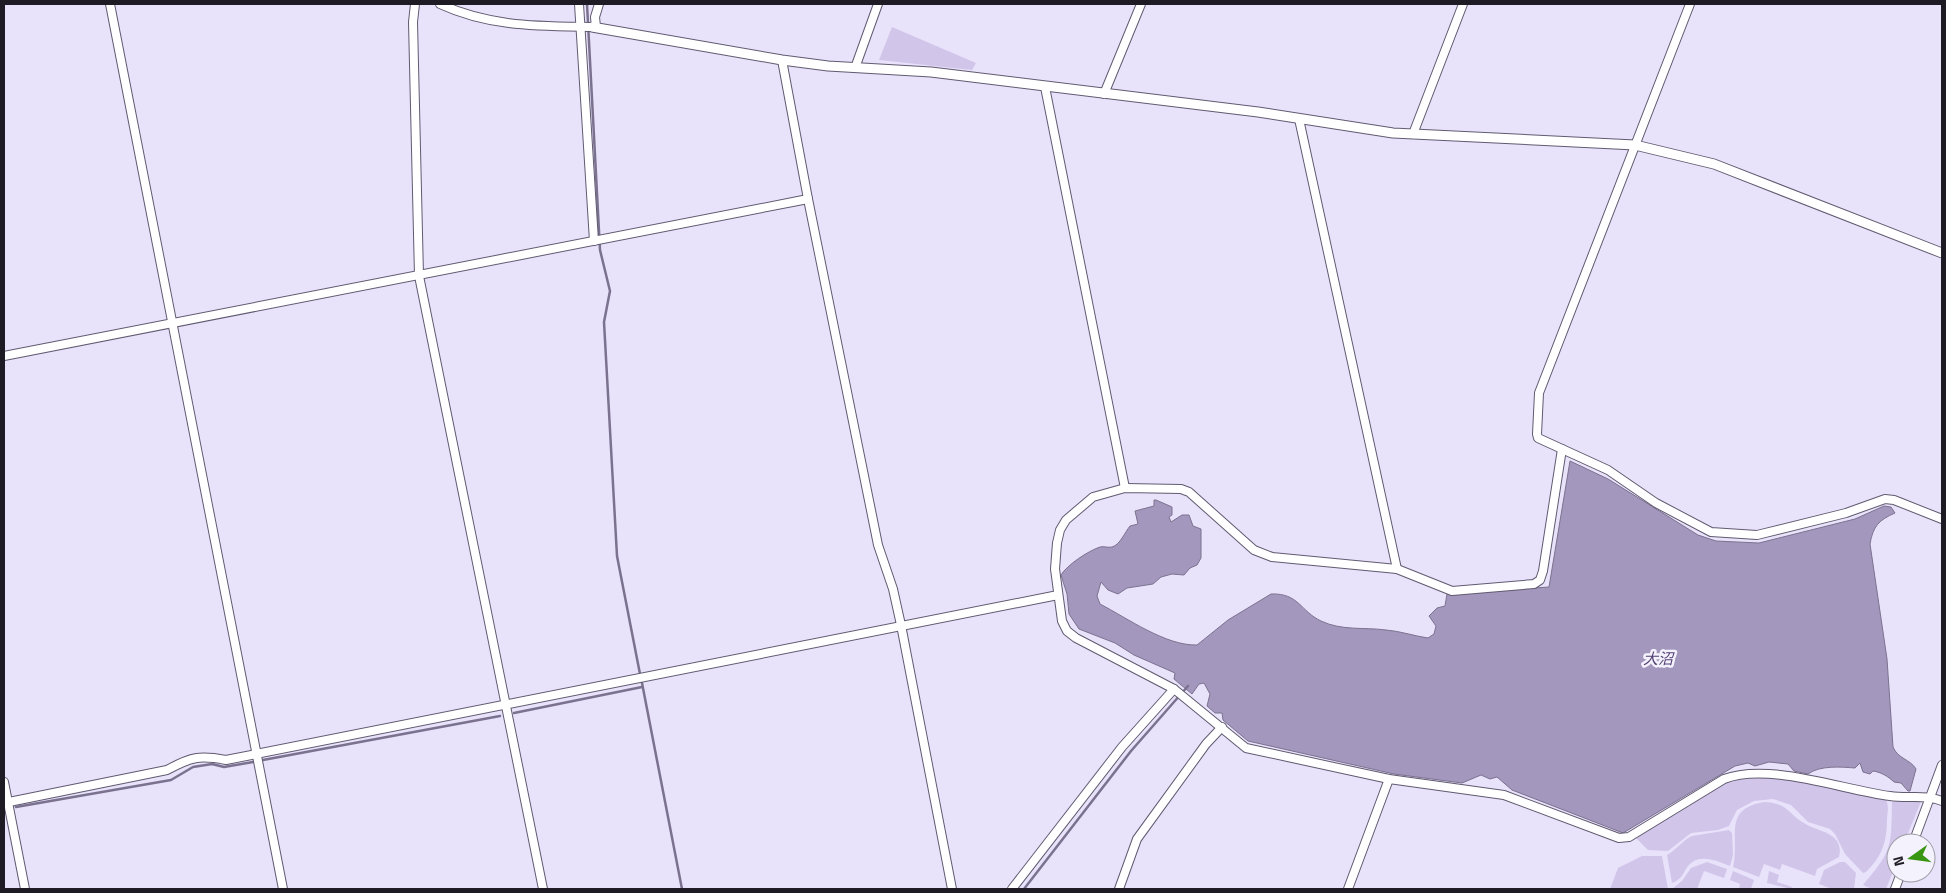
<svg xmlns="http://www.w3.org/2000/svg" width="1946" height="893" font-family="'Titillium Web','Noto Sans JP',sans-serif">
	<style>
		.green { fill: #d1c6e9 }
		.water { fill: #a397bd; stroke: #7b728f }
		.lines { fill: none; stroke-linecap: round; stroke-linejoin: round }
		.stream { stroke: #7b728f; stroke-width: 2.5 }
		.minor-casing { stroke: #615a70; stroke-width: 10 }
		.tertiary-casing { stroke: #615a70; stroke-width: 11 }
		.minor { stroke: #fff; stroke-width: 8 }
		.tertiary { stroke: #fff; stroke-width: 9 }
		.labels { text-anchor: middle; stroke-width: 5; stroke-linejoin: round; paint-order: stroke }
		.water-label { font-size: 15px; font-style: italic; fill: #534074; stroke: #f4f2fc }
	</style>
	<rect width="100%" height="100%" fill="#e9e2fb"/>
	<g class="green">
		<polygon points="892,27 976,63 972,70 879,60"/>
		<path d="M1774 777 1885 798C1889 804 1888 811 1887 818 1887 841 1883 855 1866 872L1863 873 1845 854 1835 834 1830 829 1808 822 1791 805 1773 799 1754 801 1737 810 1729 826 1718 830 1691 833 1668 851 1648 850 1636 838 1638 834 1678 813 1727 781Z"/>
		<path d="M1922 799 1904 843H1896V864L1886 889H1872L1863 885C1893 850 1891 847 1892 802Z"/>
		<path d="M1764 802C1788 803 1787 813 1804 823 1817 832 1845 832 1839 857L1817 869 1815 876 1782 864 1780 870 1764 864 1759 877 1733 867C1740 837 1722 809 1764 802Z"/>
		<path d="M1729 830 1732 833 1733 855 1730 866C1715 860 1696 852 1686 869 1682 876 1680 880 1672 883L1667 855C1676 850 1683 840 1692 836Z"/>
		<polygon points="1642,856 1662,856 1668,889 1610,889 1618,868"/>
		<polygon points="1707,862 1727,869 1724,878 1704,871 1697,889 1672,889 1682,881 1691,868"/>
		<polygon points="1840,862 1845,862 1856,873 1854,889 1832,889 1819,884 1824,870"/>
		<polygon points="1733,871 1754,880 1751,889 1739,889 1740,884 1730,880"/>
		<polygon points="1769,871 1779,875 1777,882 1792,887 1791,889 1767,883"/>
	</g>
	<path class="water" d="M1570 461 1608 479 1698 535 1716 541 1759 543 1855 519 1884 506 1891 507 1895 513C1879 520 1873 526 1870 544L1887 659 1893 747C1898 759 1910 759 1916 769L1910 791H1908L1901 783 1894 782C1889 777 1881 772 1873 771L1870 774 1863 772 1860 763 1855 768C1842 767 1820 765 1808 774L1794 771 1788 764 1769 762 1755 766 1748 763 1735 766 1623 833 1512 790 1497 777 1490 779 1481 775 1462 783 1394 774 1248 741 1223 720 1222 713H1215L1207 706 1210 694 1204 683 1199 684 1192 694 1174 679 1175 673 1134 655 1115 643 1079 629 1069 614 1067 594 1061 575C1067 565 1088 551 1100 547 1104 546 1108 548 1112 547 1120 545 1125 532 1130 526L1138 524 1135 511 1154 506V500H1156L1172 507V515L1169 517 1171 522 1182 515H1189L1193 526 1201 529V558L1197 565 1190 568 1184 575 1172 574 1161 577 1153 584 1127 588 1118 594 1108 590 1101 582 1097 596 1100 604C1127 618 1166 646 1197 645L1228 620 1271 594C1299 593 1300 611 1321 621 1342 631 1364 627 1386 630 1400 631 1414 636 1428 638L1434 634 1436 626 1429 616 1437 608 1445 606 1447 594 1549 587Z"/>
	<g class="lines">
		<g class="stream">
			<polyline points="587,4 600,250 610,291 604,322 617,556 640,674"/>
			<polyline points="642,683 682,889"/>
			<polyline points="514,713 642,687"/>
			<polyline points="263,760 500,716"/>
			<polyline points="16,807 171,780 193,767 212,764 224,767 253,762"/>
			<polyline points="1024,889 1131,751 1188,686"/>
		</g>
		<g class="minor-casing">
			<g id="minor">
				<polyline points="110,4 283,889"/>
				<polyline points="415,4 413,22 419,276 543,889"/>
				<path d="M440 4C490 27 538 26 592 27"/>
				<polyline points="579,4 594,241"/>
				<polyline points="1690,4 1539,393 1537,434 1538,438 1608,470 1656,503 1711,532 1757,535 1846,513 1885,499 1894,500 1942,519"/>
				<polyline points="596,27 595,17 599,4"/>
				<polyline points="782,60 808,199 878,545 893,589 901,625 952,889"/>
				<polyline points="855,68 878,4"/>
				<polyline points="1045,87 1125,488"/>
				<polyline points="1104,94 1141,4"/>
				<polyline points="1299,119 1397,569"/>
				<polyline points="1413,134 1463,4"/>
				<polyline points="4,356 808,199"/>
				<path d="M1562 449 1543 571 1540 580 1534 584 1452 591 1397 569 1272 557 1254 550 1189 492 1181 489 1125 488 1093 497 1066 520 1060 530 1057 543 1055 569 1062 621 1067 631 1076 638 1174 689 1246 748 1389 779 1504 795 1619 838 1629 837 1724 779C1769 762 1843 790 1890 796 1908 799 1926 794 1942 801"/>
				<polyline points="4,782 25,889"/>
				<path d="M4 803 167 770C191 757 199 755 226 760L1058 595"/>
				<polyline points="1913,843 1942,765"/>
				<polyline points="1012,889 1122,747 1174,689"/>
				<polyline points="1119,889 1137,839 1206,744 1222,727"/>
				<polyline points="1348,889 1389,779"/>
				<polyline points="1895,889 1901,873"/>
			</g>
		</g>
		<g class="tertiary-casing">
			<polyline id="tertiary" points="592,27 782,60 828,66 931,72 1258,112 1393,133 1635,145 1714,164 1942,253"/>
		</g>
		<use href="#minor" class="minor"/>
		<use href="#tertiary" class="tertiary"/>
	</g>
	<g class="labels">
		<g class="water-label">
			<text x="1658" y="664">大沼</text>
		</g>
	</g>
	<rect width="1946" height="893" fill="none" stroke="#1e1b24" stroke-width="10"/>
	<g transform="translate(1911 858) rotate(256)"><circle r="24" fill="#f4f2fc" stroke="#9e9ca6"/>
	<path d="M0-4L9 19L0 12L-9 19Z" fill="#389613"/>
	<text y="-8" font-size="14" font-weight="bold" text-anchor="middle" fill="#1e1b24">N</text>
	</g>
</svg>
